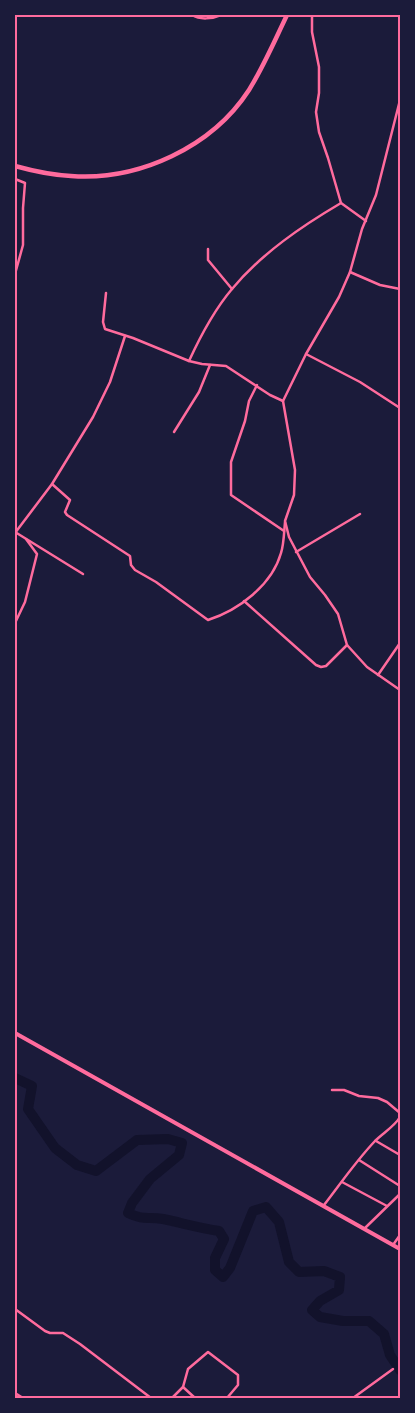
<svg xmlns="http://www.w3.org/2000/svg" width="415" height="1413" font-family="'Sofia Sans Condensed',sans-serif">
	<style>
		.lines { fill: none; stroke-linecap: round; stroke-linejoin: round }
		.river { stroke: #12122b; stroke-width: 10 }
		.minor { stroke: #ff6b9d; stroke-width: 2.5 }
		.secondary { stroke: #ff6b9d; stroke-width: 4 }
		.trunk { stroke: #ff6b9d; stroke-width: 4.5 }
		.neatline { fill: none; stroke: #ff6b9d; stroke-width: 2 }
	</style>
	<rect width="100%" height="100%" fill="#1b1b3a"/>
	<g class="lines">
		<path class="river" d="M15 1078 32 1086 28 1109 55 1148 77 1165 96 1171 137 1140 168 1139 182 1143 179 1155 150 1179 132 1203 128 1213C145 1221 147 1216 163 1219 182 1223 200 1228 219 1231L224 1239 215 1258V1270L223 1277 230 1268 253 1211 266 1207 279 1222 289 1262 299 1272 324 1271 340 1277 339 1290 320 1301 312 1310 320 1317 343 1321H369L384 1334 390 1355 400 1370"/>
		<g class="minor">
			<path d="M192 15C200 20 212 19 221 15"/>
			<polyline points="312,15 312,32 319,67 319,93 316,112 319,132 328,158 341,203 366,221"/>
			<polyline points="400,100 376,195 362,229 350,272 339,297 306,354 283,401 295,470 294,495 285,521 289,537 310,577 325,595 338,614 347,645 367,667 400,690"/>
			<polyline points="15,179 25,183 23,208 23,245 15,274"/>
			<polyline points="208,249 208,260 232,289"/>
			<polyline points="350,272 380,285 400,289"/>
			<polyline points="106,293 103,322 105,329 133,338 189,361 202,364 226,366 270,395 283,401"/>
			<polyline points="306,354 360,382 400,408"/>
			<path d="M189 361C200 337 215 309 232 289 262 253 302 226 341 203"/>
			<polyline points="257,385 249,401 245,421 231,462 231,495 284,531"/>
			<polyline points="174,432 199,392 210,365"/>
			<path d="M52 484 70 500 65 512 67 515 130 556 131 565 135 570 156 582 208 620C239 610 272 585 281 553 284 544 284 532 285 522"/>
			<polyline points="15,532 83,574"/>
			<polyline points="15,533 52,484 93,417 110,382 125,336"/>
			<polyline points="296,552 360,514"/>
			<polyline points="244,601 316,665 321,667 326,666 347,645"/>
			<polyline points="15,623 25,602 37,554 26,539"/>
			<polyline points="378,675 400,643"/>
			<polyline points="332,1090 344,1090 359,1096 378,1098 387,1102 400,1113"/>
			<polyline points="376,1141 400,1155"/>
			<polyline points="359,1160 400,1186"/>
			<polyline points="342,1182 387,1206"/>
			<path d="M324 1205C341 1183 356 1161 375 1141 383 1133 395 1126 400 1117"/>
			<polyline points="365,1228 400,1194"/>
			<polyline points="393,1245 400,1235"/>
			<polyline points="15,1309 45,1331 50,1333 63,1333 80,1344 151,1398"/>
			<polyline points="183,1387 195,1398"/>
			<polyline points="15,1393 23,1398"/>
			<polyline points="172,1398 183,1387 188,1369 208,1352 238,1375 238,1385 227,1398"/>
			<polyline points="353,1398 393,1369"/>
		</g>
		<polyline class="secondary" points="15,1033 400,1249"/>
		<path class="trunk" d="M15 166C33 171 53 175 71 176 139 181 212 147 249 90 264 66 275 40 287 15"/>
	</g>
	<rect width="415" height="1413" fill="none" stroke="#1b1b3a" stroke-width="32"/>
	<rect x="16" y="16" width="383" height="1381" class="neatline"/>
</svg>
